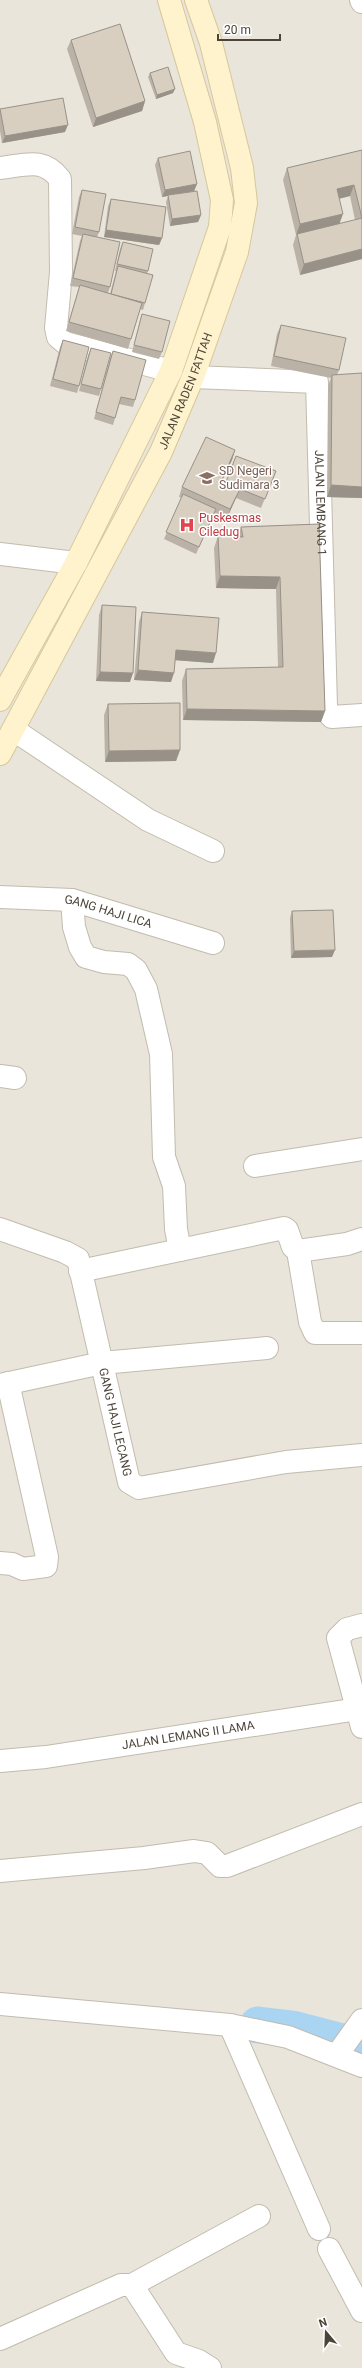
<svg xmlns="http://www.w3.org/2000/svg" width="362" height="2368" font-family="Roboto,sans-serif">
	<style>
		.residential { fill: #eae5da }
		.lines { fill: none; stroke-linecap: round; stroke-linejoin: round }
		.river { stroke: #a9d4f2; stroke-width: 37 }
		.street-casing { stroke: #c2bbae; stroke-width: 24 }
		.secondary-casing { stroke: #d6c79b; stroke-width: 24 }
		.street { stroke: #fff; stroke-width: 22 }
		.secondary { stroke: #fff3cd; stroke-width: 22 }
		.wall { fill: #bab2a6; fill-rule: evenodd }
		.shaded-wall { fill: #979187 }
		.building { fill: #d8cfc1; stroke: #979187 }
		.labels { text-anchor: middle; stroke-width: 3; stroke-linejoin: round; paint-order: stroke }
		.street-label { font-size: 12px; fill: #4b4439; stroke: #fff }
		.education-label { font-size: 12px; fill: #785e54; stroke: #fff; text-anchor: start }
		.health-label { font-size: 12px; fill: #be3a42; stroke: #fff; text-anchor: start }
	</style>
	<rect width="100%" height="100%" fill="#f6f3ec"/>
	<rect class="residential" x="0" y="0" width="362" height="2368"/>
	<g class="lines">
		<polyline class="river" points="258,2025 292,2029 362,2047"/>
		<g class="street-casing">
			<g id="street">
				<polyline points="361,0 362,2"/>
				<path d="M0 168C26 165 43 157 60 179L61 272 56 328 58 337 65 343 171 371"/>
				<path id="s1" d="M193 377 317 382 326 706 328 713 332 717 362 715"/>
				<polyline points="0,554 76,563"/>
				<polyline points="14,730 148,820 213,851"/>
				<path id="s2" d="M0 897 72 900 213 943"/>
				<polyline points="72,900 74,927 80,947 86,957 104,962 128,964 136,970 146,989 161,1054 164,1157 174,1186 176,1229 180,1250"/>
				<polyline points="0,1076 15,1078"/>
				<polyline points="255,1166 362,1149"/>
				<path id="s3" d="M0 1229 65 1252 78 1259 129 1482 139 1488 286 1462 362 1455"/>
				<polyline points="298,1251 310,1322 315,1333 362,1333"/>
				<polyline points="80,1271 284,1228 287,1230 293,1247 298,1251 347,1244 362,1239"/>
				<polyline points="0,1385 102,1363 267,1348"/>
				<polyline points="0,1563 12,1564 23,1569 46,1566 47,1557 8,1383"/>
				<polyline points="362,1625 347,1629 338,1638 362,1727"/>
				<path id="s4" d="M0 1761 46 1757 358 1709"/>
				<polyline points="0,1871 144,1858 194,1851 207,1853 220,1866 227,1866 362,1814"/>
				<polyline points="0,2004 230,2025 288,2037 362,2066"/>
				<polyline points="230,2025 319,2229"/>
				<polyline points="337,2055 362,2020"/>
				<polyline points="329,2249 362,2311"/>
				<polyline points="132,2285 259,2216"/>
				<polyline points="0,2339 121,2285 132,2285 176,2353 199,2361 210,2368"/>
			</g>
		</g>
		<g class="secondary-casing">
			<g id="secondary">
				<polyline points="0,700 76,563 171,371 220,227 222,200 205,122 169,0"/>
				<path id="s5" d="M0 754 161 452 193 377 237 252 246 203 242 168 211 43 196 0"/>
			</g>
		</g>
		<use href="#street" class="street"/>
		<use href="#secondary" class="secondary"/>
	</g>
	<g class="wall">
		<polygon points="71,40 145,101 142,111 93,127 67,49"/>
		<polygon points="150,73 173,93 156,99 148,77"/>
		<polygon points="0,109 65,132 2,143 0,131"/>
		<path d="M362 150V259L300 275 293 245 296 235 283 180 287 168ZM350 196 355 220 340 224 339 199Z"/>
		<polygon points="158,158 197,184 194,191 182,193 201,215 198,222 170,226 166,202 168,196 162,197 155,165"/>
		<polygon points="82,190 99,232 97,237 110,287 108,293 110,294 116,271 115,271 120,249 123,242 148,271 147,273 145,303 143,310 140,309 128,349 66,331 79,287 70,286 80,241 82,236 72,234 79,197"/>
		<polygon points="111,199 162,238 159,245 104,237 108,206"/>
		<polygon points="142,314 162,352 159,359 132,352 140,321"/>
		<polygon points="281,325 339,370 337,375 362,498 327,497 328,386 331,378 271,366 277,334"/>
		<polygon points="63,340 79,386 77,393 50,386 60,347"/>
		<polygon points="91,348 101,389 99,396 79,391 88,355"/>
		<polygon points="113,351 135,400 133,407 119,404 113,425 94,419 110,358"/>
		<polygon points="235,450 232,460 222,480 226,482 276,471 261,508 236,498 227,518 214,513 196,554 164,539 182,498 179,497 182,487"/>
		<polygon points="319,524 325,711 321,722 183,720 182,681 186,669 278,668 276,589 216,588 214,548 218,536 238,537 241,527"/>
		<polygon points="102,605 130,682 96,681 99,615"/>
		<polygon points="142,612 213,663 175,660 171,682 134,680 139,622"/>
		<polygon points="108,704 180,750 176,761 105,762 104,715"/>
		<polygon points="292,911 332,957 291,958 290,918"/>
	</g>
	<g class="shaded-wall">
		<polygon points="175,89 173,93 156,99 157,95"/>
		<polygon points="145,101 142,111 93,127 96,118"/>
		<polygon points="68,125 65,132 2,143 5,136"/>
		<polygon points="197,184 194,191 162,197 165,190"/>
		<polygon points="354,185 350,196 333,200 337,189"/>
		<polygon points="343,214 339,225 297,234 296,235 300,224"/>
		<polygon points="201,215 198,222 170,226 172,219"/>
		<polygon points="106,230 162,238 159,245 104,237"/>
		<polygon points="362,249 362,259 300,275 304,264"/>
		<polygon points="235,450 232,460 218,489 222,480"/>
		<polygon points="331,485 362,487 362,498 327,497"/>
		<polygon points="240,489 236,498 227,518 230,509"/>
		<polygon points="220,576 280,577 276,589 216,588"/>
		<polygon points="176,650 216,653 213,663 172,660"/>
		<polygon points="138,670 174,673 171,682 134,680"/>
		<polygon points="100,672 133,673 130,682 96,681"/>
		<polygon points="187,709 325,711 321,722 183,720"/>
		<polygon points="180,750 176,761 105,762 109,751"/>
		<polygon points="335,950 332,957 291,958 294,951"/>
	</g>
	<g class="building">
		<polygon points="120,24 145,101 96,118 71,40"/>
		<polygon points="168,67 175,89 157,95 150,73"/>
		<polygon points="63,98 68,125 5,136 0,109"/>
		<polygon points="362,150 362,249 304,264 297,234 362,218 354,185 337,189 343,214 300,224 287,168"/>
		<polygon points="190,151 197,184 165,190 158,158"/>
		<polygon points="82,190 106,194 99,232 75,227"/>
		<polygon points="197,191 201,215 172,219 168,195"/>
		<polygon points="111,199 166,207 162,238 106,230"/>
		<polygon points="83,234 120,242 110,287 73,278"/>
		<polygon points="123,242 153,249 148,271 117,264"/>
		<polygon points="118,266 153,275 145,303 111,294"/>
		<polygon points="80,285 142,303 131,339 69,322"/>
		<polygon points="142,314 170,321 162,352 134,345"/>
		<polygon points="281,325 346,338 339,370 274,356"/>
		<polygon points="63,340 89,347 79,386 53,379"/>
		<polygon points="91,348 111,353 101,389 81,384"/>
		<polygon points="113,351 146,360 135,400 121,397 115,418 96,412"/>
		<polygon points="362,373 362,487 331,485 332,375"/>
		<polygon points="206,437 235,450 222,480 226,482 236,456 276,471 265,499 240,489 230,509 182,487"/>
		<polygon points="183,494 216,509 199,547 166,532"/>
		<polygon points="319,524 325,711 187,709 186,669 283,667 280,577 220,576 218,536 243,537 241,527"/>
		<polygon points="102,605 136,607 133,673 100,672"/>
		<polygon points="142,612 219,618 216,653 176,650 174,673 138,670"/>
		<polygon points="180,703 180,750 109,751 108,704"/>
		<polygon points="333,910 335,950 294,951 292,911"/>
	</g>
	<defs>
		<g id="school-bare" transform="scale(1.2)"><path d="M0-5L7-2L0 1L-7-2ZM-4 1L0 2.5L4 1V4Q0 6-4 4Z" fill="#8d6e63" stroke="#fff" stroke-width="2.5" paint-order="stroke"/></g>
		<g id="hospital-bare" transform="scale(1.2)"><path d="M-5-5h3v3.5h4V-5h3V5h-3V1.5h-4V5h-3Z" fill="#e0444e" stroke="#fff" stroke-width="2.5" paint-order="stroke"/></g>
	</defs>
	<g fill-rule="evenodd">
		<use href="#school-bare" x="207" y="478"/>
		<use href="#hospital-bare" x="187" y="525"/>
	</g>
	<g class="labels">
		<g class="street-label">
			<text dy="4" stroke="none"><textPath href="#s5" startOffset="408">JALAN RADEN FATTAH</textPath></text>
			<text dy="4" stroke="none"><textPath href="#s1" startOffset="245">JALAN LEMBANG 1</textPath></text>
			<text dy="4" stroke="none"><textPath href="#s2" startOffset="110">GANG HAJI LICA</textPath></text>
			<text dy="4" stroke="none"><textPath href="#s3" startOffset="251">GANG HAJI LECANG</textPath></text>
			<text dy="4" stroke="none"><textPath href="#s4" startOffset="190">JALAN LEMANG II LAMA</textPath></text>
		</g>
		<g class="education-label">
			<text x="219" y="475">SD Negeri<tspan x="219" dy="14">Sudimara 3</tspan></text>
		</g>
		<g class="health-label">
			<text x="199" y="522">Puskesmas<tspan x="199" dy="14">Ciledug</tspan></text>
		</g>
	</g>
	<g transform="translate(326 2332) rotate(341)" stroke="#ffffff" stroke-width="3" paint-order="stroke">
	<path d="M0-3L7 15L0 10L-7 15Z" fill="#4b4439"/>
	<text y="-6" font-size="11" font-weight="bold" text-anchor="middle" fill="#4b4439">N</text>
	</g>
	<path d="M218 34v6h62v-6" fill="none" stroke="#4b4439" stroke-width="2"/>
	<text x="224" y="34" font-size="12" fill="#4b4439" stroke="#ffffff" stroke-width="3" paint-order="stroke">20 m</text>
</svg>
